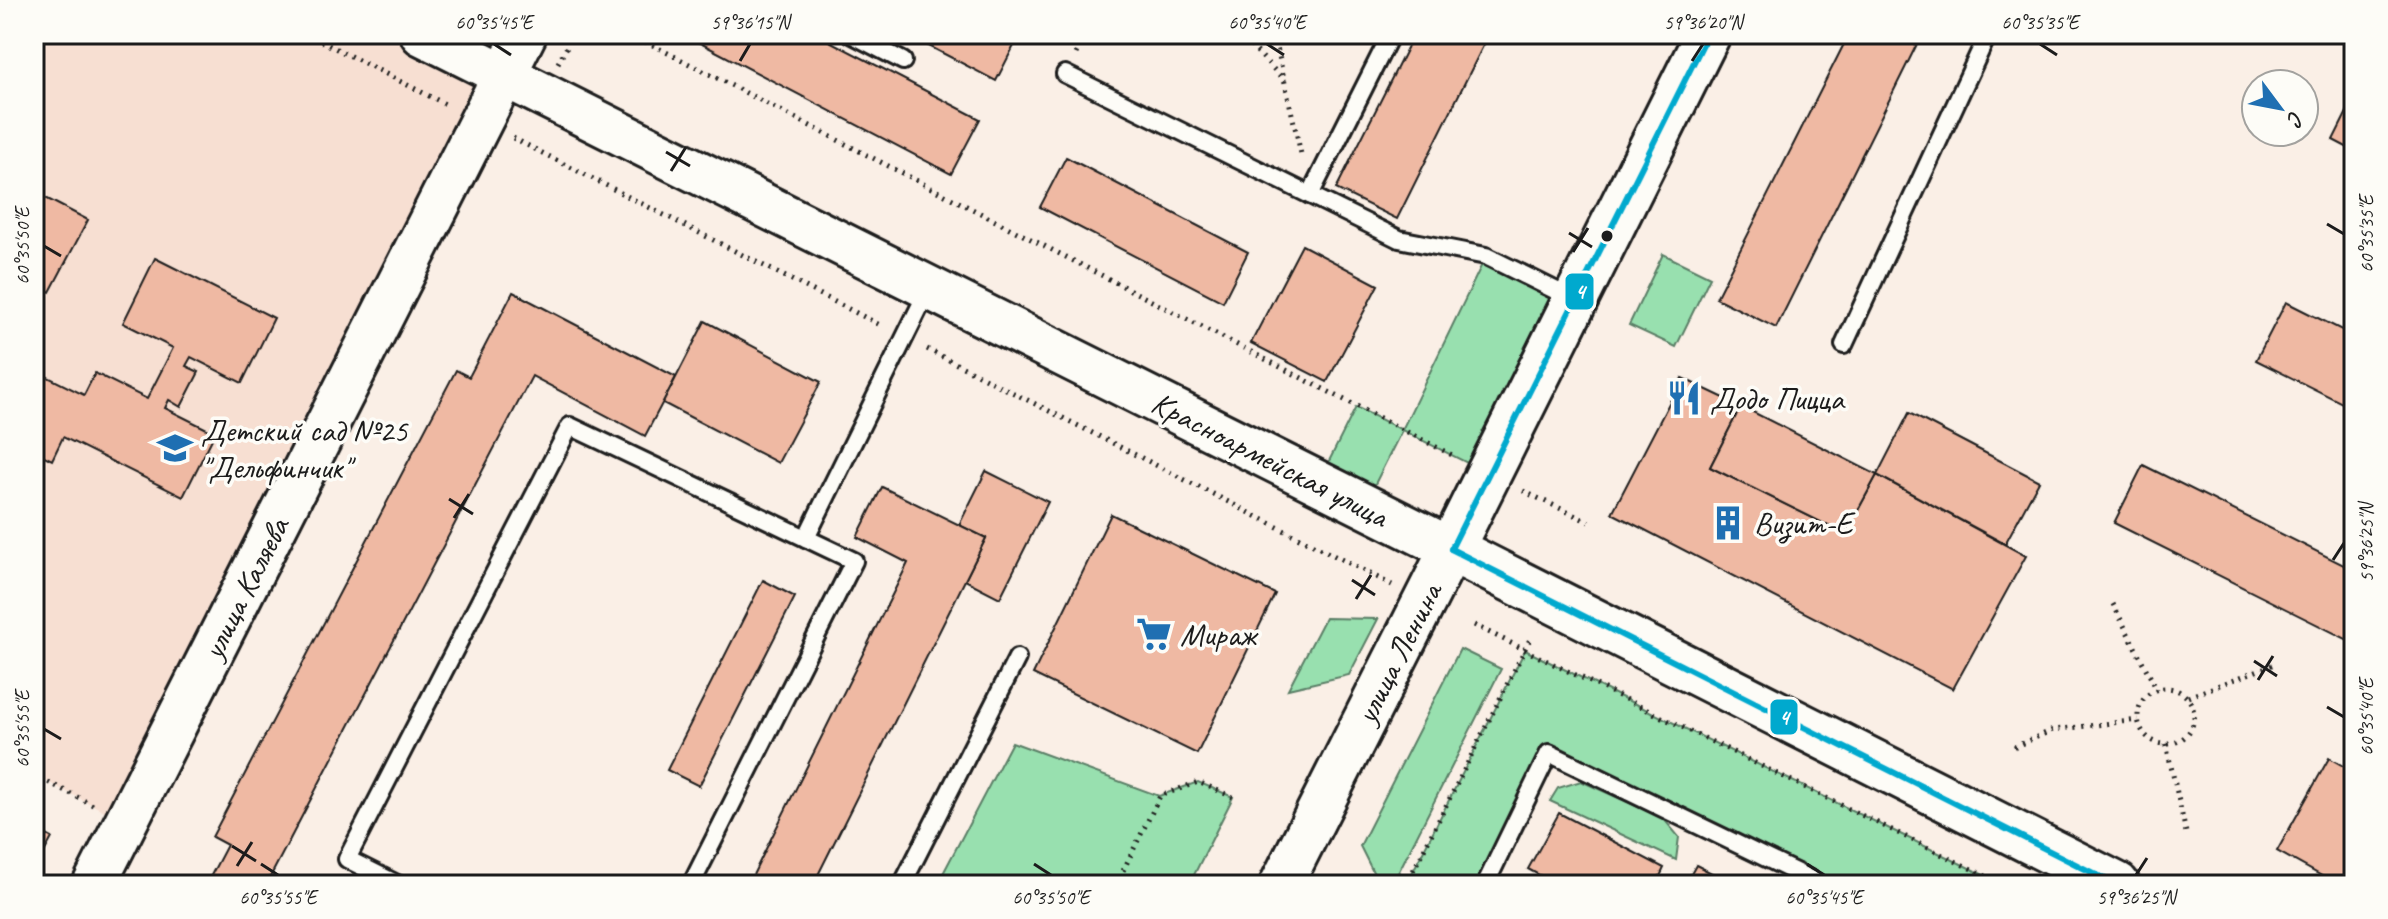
<svg xmlns="http://www.w3.org/2000/svg" width="2388" height="919" font-family="Caveat,sans-serif">
	<style>
		.built { fill: #f7dfd2 }
		.green { fill: #98e0af; stroke: #5a7e66; stroke-width: 2 }
		.building { fill: #efb9a3; stroke: #1c1c1c; stroke-width: 2 }
		.lines { fill: none; stroke-linecap: round; stroke-linejoin: round }
		.service-casing { stroke: #1c1c1c; stroke-width: 22 }
		.tertiary-casing { stroke: #1c1c1c; stroke-width: 48 }
		.secondary-casing { stroke: #1c1c1c; stroke-width: 50 }
		.path { stroke: #1c1c1c; stroke-width: 5; stroke-dasharray: 2 6; stroke-linecap: butt }
		.service { stroke: #fdfcf7; stroke-width: 16 }
		.tertiary { stroke: #fdfcf7; stroke-width: 42 }
		.secondary { stroke: #fdfcf7; stroke-width: 44 }
		.bus-1-casing { stroke: #fdfcf7; stroke-width: 12 }
		.bus-1 { stroke: #00a9ce; stroke-width: 6 }
		.ticks { fill: none; stroke: #1c1c1c; stroke-width: 3 }
		.bus-dot { fill: #1c1c1c; stroke: #fdfcf7; stroke-width: 3 }
		.labels { text-anchor: middle; stroke-width: 7; stroke-linejoin: round; paint-order: stroke }
		.poi-label { font-size: 32px; fill: #1c1c1c; stroke: #fdfcf7; text-anchor: start }
		.street-label { font-size: 32px; fill: #1c1c1c; stroke: #fdfcf7 }
		.line-badge { stroke: #fdfcf7; stroke-width: 3 }
		.badge-label { font-size: 22px; text-anchor: middle; font-weight: bold; fill: #fff }
		.neatline { fill: none; stroke: #1c1c1c; stroke-width: 3 }
		.ticks-label { font-size: 20px; text-anchor: middle; fill: #1c1c1c }
	</style>
	<rect width="100%" height="100%" fill="#faefe6"/>
	<filter id="ink" filterUnits="userSpaceOnUse"><feTurbulence type="fractalNoise" baseFrequency=".0125" numOctaves="2"/><feDisplacementMap in="SourceGraphic" scale="16" xChannelSelector="R" yChannelSelector="G"/><feConvolveMatrix kernelMatrix="1 2 1 2 8 2 1 2 1" color-interpolation-filters="sRGB"/></filter>
	<g filter="url(#ink)">
		<polygon class="built" points="34,34 422,34 504,75 126,822 34,775"/>
		<g class="green">
			<polygon points="1663,254 1710,277 1676,347 1629,325"/>
			<polygon points="1486,256 1574,299 1489,474 1402,430 1374,486 1328,463 1356,407 1402,430"/>
			<polygon points="1325,618 1378,619 1349,675 1288,689"/>
			<polygon points="1460,649 1501,669 1392,885 1374,885 1377,880 1360,846"/>
			<polygon points="1525,650 2004,885 1822,885 1549,754 1487,885 1406,885"/>
			<polygon points="1012,742 1159,796 1198,782 1233,797 1189,885 937,885"/>
			<polygon points="1581,781 1663,818 1679,837 1676,860 1550,801 1558,788"/>
		</g>
		<g class="building">
			<polygon points="683,34 816,34 980,119 951,174"/>
			<polygon points="933,34 1020,34 996,81 927,45"/>
			<polygon points="1414,34 1489,34 1397,219 1336,189"/>
			<polygon points="1849,34 1922,34 1776,328 1716,298"/>
			<polygon points="2354,98 2354,151 2333,140"/>
			<polygon points="1066,157 1248,252 1223,302 1040,207"/>
			<polygon points="34,192 88,220 50,292 34,284"/>
			<polygon points="1302,245 1378,285 1327,382 1251,343"/>
			<polygon points="155,258 274,318 242,383 191,357 186,366 199,372 181,407 169,400 165,408 215,433 183,497 63,437 52,460 34,451 34,370 84,395 95,373 147,399 173,348 123,323"/>
			<polygon points="513,292 676,377 645,436 532,376 266,885 206,885 227,845 212,837 456,370 469,377"/>
			<polygon points="2286,302 2354,336 2354,409 2256,360"/>
			<polygon points="705,321 821,382 778,463 663,403"/>
			<polygon points="1682,378 1741,406 1710,467 1845,534 1877,475 2026,556 1953,689 1612,513"/>
			<polygon points="1741,406 1877,475 1845,534 1710,467"/>
			<polygon points="1909,413 2039,481 2005,544 1877,475"/>
			<polygon points="2143,465 2354,570 2354,643 2114,523"/>
			<polygon points="986,471 1048,502 1000,598 965,580 986,538 959,525"/>
			<polygon points="882,487 986,538 813,885 748,885 908,563 857,537"/>
			<polygon points="1111,514 1275,594 1197,754 1033,674"/>
			<polygon points="763,580 795,597 699,786 667,770"/>
			<polygon points="2329,758 2354,772 2352,885 2338,885 2277,851"/>
			<polygon points="1559,813 1664,868 1656,885 1557,885 1528,869"/>
			<polygon points="34,828 52,838 34,871"/>
			<polygon points="1696,865 1735,885 1685,885"/>
		</g>
		<g class="lines">
			<g class="service-casing">
				<g id="service">
					<polyline points="851,34 903,61"/>
					<polyline points="1065,74 1399,239 1486,256 1573,299"/>
					<polyline points="1310,195 1391,34"/>
					<polyline points="1844,345 1988,34"/>
					<polyline points="806,538 929,288"/>
					<polyline points="1487,881 1549,753 1822,885"/>
					<polyline points="399,885 347,859 570,426 854,561 691,885"/>
					<polyline points="902,885 1017,658"/>
				</g>
			</g>
			<g class="tertiary-casing">
				<g id="tertiary">
					<polyline points="422,34 1451,549 1281,885"/>
					<polyline points="94,885 525,34"/>
				</g>
			</g>
			<g class="secondary-casing">
				<polyline id="secondary" points="1708,34 1451,549 2117,885"/>
			</g>
			<g class="path">
				<polyline points="307,34 447,105"/>
				<polyline points="631,34 1456,457"/>
				<polyline points="1240,34 1285,81"/>
				<polyline points="1274,34 1301,154"/>
				<polyline points="1076,54 1086,34"/>
				<polyline points="558,63 574,34"/>
				<polyline points="513,138 882,326"/>
				<polyline points="927,349 1392,585"/>
				<polyline points="1523,491 1589,522"/>
				<polyline points="2113,604 2157,690"/>
				<polyline points="1474,625 2004,885"/>
				<circle cx="2166" cy="716" r="28"/>
				<polyline points="2188,697 2277,663"/>
				<polyline points="2166,744 2187,837"/>
				<polyline points="2014,747 2053,730 2138,720"/>
				<polyline points="34,775 93,805"/>
				<polyline points="1116,885 1160,796 1198,782 1233,797"/>
				<polyline points="1406,885 1532,635"/>
			</g>
			<use href="#service" class="service"/>
			<use href="#tertiary" class="tertiary"/>
			<use href="#secondary" class="secondary"/>
			<g class="bus-1-casing">
				<g id="bus-1">
					<polyline points="1451,549 2117,885"/>
					<polyline points="1451,549 1708,34"/>
				</g>
			</g>
			<use href="#bus-1" class="bus-1"/>
		</g>
	</g>
	<path class="ticks" d="M494 44 511 55M1267 44 1284 55M2040 44 2057 55M740 61 750 44M1692 61 1703 44M666 152 690 166M671 171 686 147M2327 224 2344 234M1569 233 1592 247M44 246 61 256M1573 252 1588 228M449 499 473 514M454 518 469 494M2333 560 2344 543M1352 580 1375 595M1356 599 1371 575M2254 661 2277 676M2258 680 2273 656M2327 707 2344 717M44 729 61 739M232 846 256 861M261 864 278 875M1034 864 1051 875M1807 864 1824 875M237 866 252 842M2136 875 2147 858"/>
	<defs>
		<g id="restaurant-bare" transform="scale(2.76)"><path d="M-5-6h1v4h1v-4h1v4h1v-4h1v5L-1.5 .5V6h-2V.5L-5-1ZM5-6V6H3V1.5H1.5Q1.5-4 5-6Z" fill="#1f6fb2" stroke="#fdfcf7" stroke-width="2.5" paint-order="stroke"/></g>
		<g id="school-bare" transform="scale(2.76)"><path d="M0-5L7-2L0 1L-7-2ZM-4 1L0 2.5L4 1V4Q0 6-4 4Z" fill="#1f6fb2" stroke="#fdfcf7" stroke-width="2.5" paint-order="stroke"/></g>
		<g id="building-bare" transform="scale(2.76)"><path d="M-4-6H4V6H1V3H-1V6H-4ZM-2.5-4.3h1.7v1.8h-1.7ZM.8-4.3h1.7v1.8H.8ZM-2.5-1h1.7V.8h-1.7ZM.8-1h1.7V.8H.8Z" fill="#1f6fb2" stroke="#fdfcf7" stroke-width="2.5" paint-order="stroke"/></g>
		<g id="supermarket-bare" transform="scale(2.76)"><path d="M-6-5.5h2.5l.6 2H6L4.5 2H-2.5L-4.4-4H-6ZM-1.5 3.2a1.3 1.3 0 1 0 .1 0ZM3 3.2a1.3 1.3 0 1 0 .1 0Z" fill="#1f6fb2" stroke="#fdfcf7" stroke-width="2.5" paint-order="stroke"/></g>
	</defs>
	<g fill-rule="evenodd">
		<use href="#restaurant-bare" x="1684" y="398"/>
		<use href="#school-bare" x="175" y="448"/>
		<use href="#building-bare" x="1728" y="523"/>
		<use href="#supermarket-bare" x="1154" y="634"/>
	</g>
	<circle class="bus-dot" cx="1607" cy="236" r="7"/>
	<g class="labels">
		<g class="poi-label">
			<text x="1710" y="409">Додо Пицца</text>
			<text x="201" y="441">Детский сад №25<tspan x="201" dy="37">"Дельфинчик"</tspan></text>
			<text x="1754" y="534">Визит-Е</text>
			<text x="1180" y="645">Мираж</text>
		</g>
		<g class="street-label">
			<text transform="translate(1270 459) rotate(27)" y="11">Красноармейская улица</text>
			<text transform="translate(245 588) rotate(-63)" y="11">улица Каляева</text>
			<text transform="translate(1398 653) rotate(-63)" y="11">улица Ленина</text>
		</g>
	</g>
	<g class="line-badge">
		<rect x="1564" y="272" width="31" height="39" rx="8" fill="#00a9ce"/>
		<rect x="1769" y="698" width="30" height="38" rx="8" fill="#00a9ce"/>
	</g>
	<g class="badge-label">
		<text x="1580" y="299">4</text>
		<text x="1784" y="725">4</text>
	</g>
	<rect width="2388" height="919" fill="none" stroke="#fdfcf7" stroke-width="88"/>
	<g transform="translate(2280 108) rotate(122)"><circle r="38" fill="#fdfcf7" stroke="#a3a29f" stroke-width="2"/>
	<path d="M0-6L14 30L0 20L-14 30Z" fill="#1f6fb2"/>
	<text y="-12" font-size="22" font-weight="bold" text-anchor="middle" fill="#1c1c1c">С</text>
	</g>
	<rect x="44" y="44" width="2300" height="831" class="neatline"/>
	<g class="ticks-label">
		<text x="494" y="29">60°35'45"E</text>
		<text x="750" y="29">59°36'15"N</text>
		<text x="1267" y="29">60°35'40"E</text>
		<text x="1703" y="29">59°36'20"N</text>
		<text x="2040" y="29">60°35'35"E</text>
		<text transform="translate(2366 234) rotate(-90)" y="7">60°35'35"E</text>
		<text transform="translate(22 246) rotate(-90)" y="7">60°35'50"E</text>
		<text transform="translate(2366 543) rotate(-90)" y="7">59°36'25"N</text>
		<text transform="translate(2366 717) rotate(-90)" y="7">60°35'40"E</text>
		<text transform="translate(22 729) rotate(-90)" y="7">60°35'55"E</text>
		<text x="278" y="904">60°35'55"E</text>
		<text x="1051" y="904">60°35'50"E</text>
		<text x="1824" y="904">60°35'45"E</text>
		<text x="2136" y="904">59°36'25"N</text>
	</g>
</svg>
